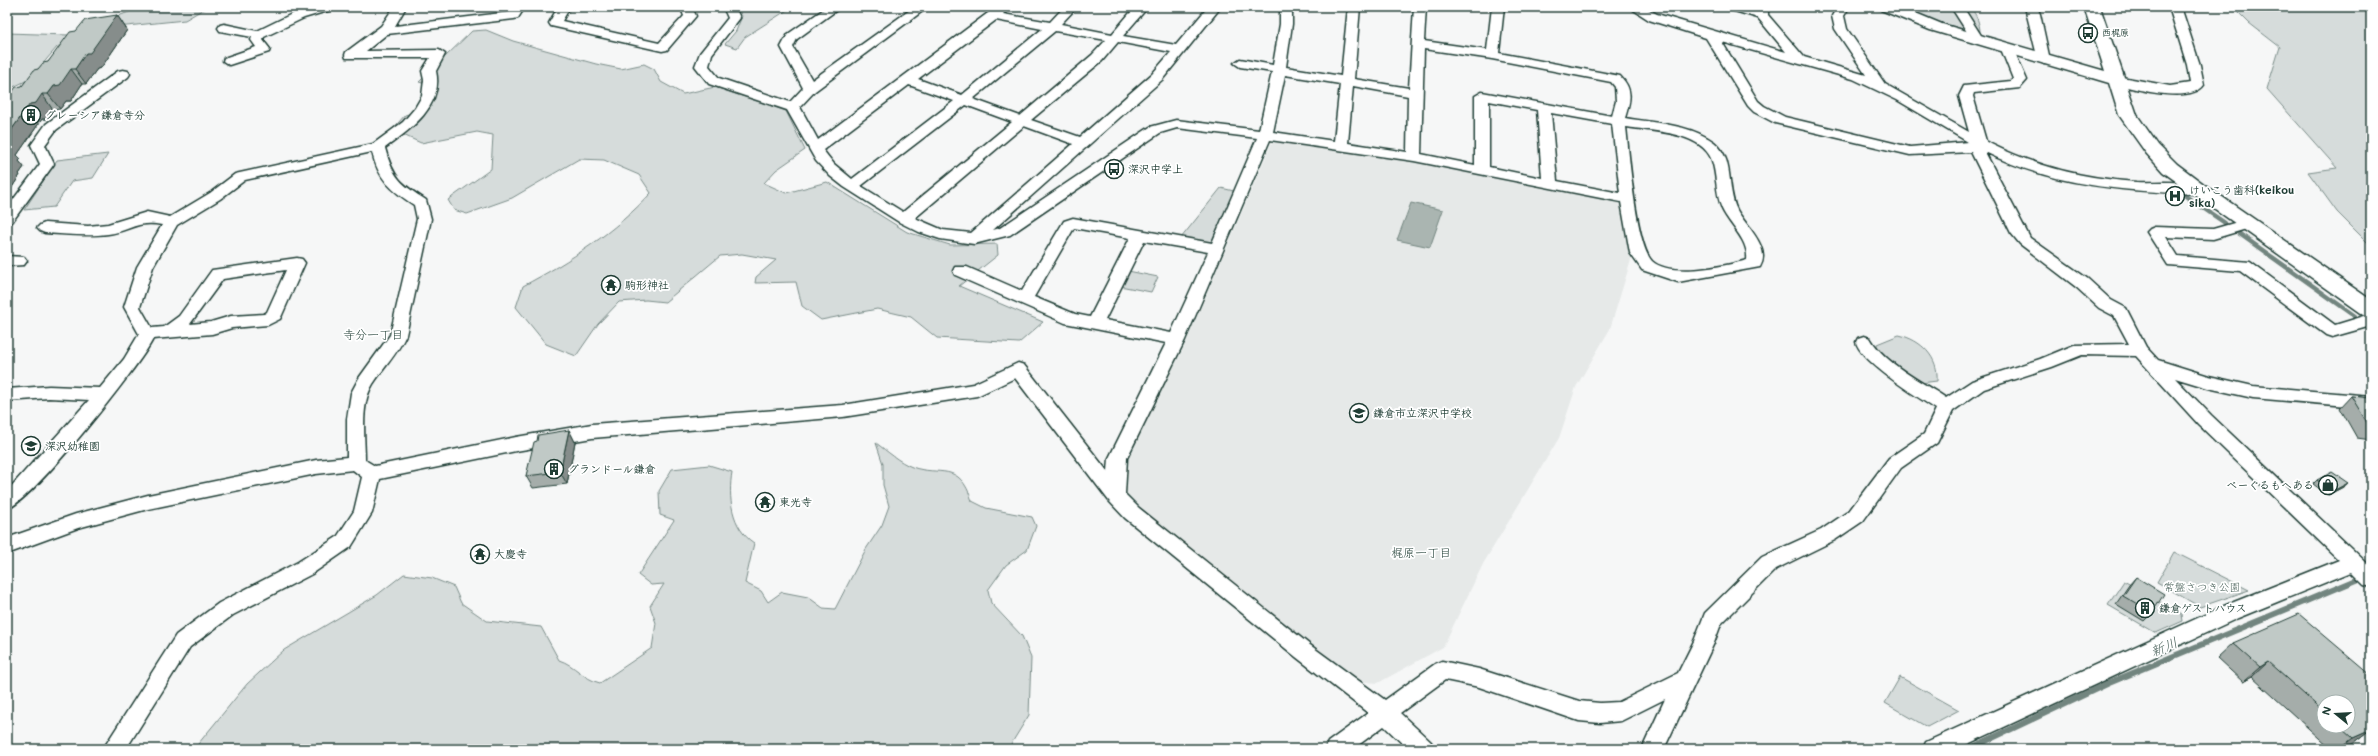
<svg xmlns="http://www.w3.org/2000/svg" width="2378" height="756" font-family="Mali,'Klee One',sans-serif">
	<style>
		.built { fill: #e6e9e8 }
		.green { fill: #d6dcdb; stroke: #7a8c88 }
		.water { fill: #aab5b1; stroke: #72857f }
		.lines { fill: none; stroke-linecap: round; stroke-linejoin: round }
		.stream-far1 { stroke: #72857f; stroke-width: 4.5 }
		.stream { stroke: #72857f; stroke-width: 6 }
		.street-casing { stroke: #1f3d34; stroke-width: 3 }
		.secondary-casing { stroke: #1f3d34; stroke-width: 3 }
		.street { fill: #fff; fill-rule: evenodd }
		.secondary { fill: #fff; fill-rule: evenodd }
		.wall { fill: #a5adaa; stroke: #1f3d34; fill-rule: evenodd }
		.shaded-wall { fill: #868d8b; stroke: #1f3d34 }
		.building { fill: #c0c9c6; stroke: #1f3d34 }
		.labels { text-anchor: middle; stroke-width: 3.5; stroke-linejoin: round; paint-order: stroke }
		.far-poi-label { font-size: 9px; font-weight: bold; fill: #1f3d34; stroke: #fff; text-anchor: start }
		.poi-label { font-size: 11px; font-weight: bold; fill: #1f3d34; stroke: #fff; text-anchor: start }
		.park-label { font-size: 11px; fill: #445d55; stroke: #fff }
		.neighbourhood-label { font-size: 12px; fill: #1f3d34; stroke: #fff }
		.near-water-label { font-size: 14px; font-style: italic; fill: #49615a; stroke: #fff }
	</style>
	<rect width="100%" height="100%" fill="#f6f7f7"/>
	<filter id="ink" filterUnits="userSpaceOnUse"><feTurbulence type="fractalNoise" baseFrequency=".025" numOctaves="2"/><feDisplacementMap in="SourceGraphic" scale="8" xChannelSelector="R" yChannelSelector="G"/><feConvolveMatrix kernelMatrix="1 2 1 2 8 2 1 2 1" color-interpolation-filters="sRGB"/></filter>
	<g filter="url(#ink)">
		<polygon class="built" points="1272,142 1412,161 1615,200 1621,202 1624,206 1631,260 1610,329 1576,387 1559,438 1483,564 1443,647 1378,683 1355,681 1145,517 1123,493 1121,467 1183,349"/>
		<g class="green">
			<polygon points="142,7 207,7 185,20 117,27 80,36 57,47 30,79 7,90 7,33 68,35"/>
			<polygon points="737,7 792,7 745,37 737,48 725,44 736,31 742,16"/>
			<polygon points="1895,7 1952,7 1969,31 1965,33"/>
			<path d="M1961 7H1970C1976 13 1980 24 1980 32L1976 31Z"/>
			<polygon points="2233,7 2371,7 2371,246 2337,212 2308,172 2337,168 2267,89 2280,47 2249,23"/>
			<path d="M486 30 513 41 596 64 621 69 644 64 654 69 661 82 683 94 715 87 786 111 805 150 776 170 764 183 786 193 827 182 907 232 950 245 997 244 998 255 959 286 1043 322 1019 343 937 338 911 317 877 309 821 320 802 306 796 282 755 283 756 277 776 260 742 254 720 256 665 302 646 300 619 302 598 324 576 356 546 344 516 307 523 286C570 261 615 232 651 193L639 175 604 160 579 159 512 198 467 214 454 210 448 200 491 169 493 135 477 132 421 143 392 130 405 115 424 110 438 88 419 82 472 31Z"/>
			<polygon points="108,154 93,178 72,181 54,207 24,210 57,160"/>
			<polygon points="1221,188 1234,191 1211,243 1181,238"/>
			<polygon points="1128,271 1158,277 1151,292 1120,286"/>
			<path d="M1899 335C1921 340 1939 357 1937 381L1921 383 1877 350V344Z"/>
			<path d="M876 443C887 451 899 462 912 467 940 477 959 460 972 501L986 508 1032 517 1036 526 1027 550 1006 565 988 590 991 603 1022 636 1031 658 1029 715 1008 749H194L247 684 284 650 377 595 404 574 432 578 454 587 461 603 487 621 541 627 559 660C575 665 583 679 600 683L652 648 656 623 650 606 664 584 651 585 638 575 674 520 660 515 659 491 672 469 709 465 732 472C728 497 731 528 754 543L745 583 761 591 768 602 782 592 808 597 823 608 835 609 866 549 882 525 889 506 883 485V464Z"/>
			<polygon points="2174,552 2249,590 2200,607 2157,582"/>
			<polygon points="2124,581 2182,615 2183,621 2156,633 2108,605"/>
			<polygon points="1900,677 1959,710 1927,727 1885,703"/>
		</g>
		<polygon class="water" points="1411,203 1443,210 1430,247 1397,240"/>
		<g class="lines">
			<g class="stream-far1">
				<polyline points="2184,195 2225,223"/>
				<polyline points="2237,232 2355,316"/>
			</g>
			<polyline class="stream" points="1969,749 2109,683 2371,574"/>
			<g class="street-casing">
				<g id="street">
					<polygon points="314,7 333,7 331,10 304,18 264,37 263,40 270,49 269,52 229,65 223,61 224,58 256,47 251,40 252,37 220,31 218,28 220,25 224,24 257,31 296,12"/>
					<path d="M394 7H406L395 26 510 12 513 7H525L518 18 514 19 387 34 366 51 439 50 445 54 436 71C444 106 410 130 385 148 393 178 401 184 426 200L431 219 406 335C398 353 384 367 373 384 360 404 365 437 365 460L375 466 516 437 592 424 843 405 973 384 1018 363 1024 365 1108 472 1109 458 1166 343 1065 323 955 275 953 271 955 267H967L1022 291 1064 221 1073 218 1212 243 1257 138 1177 128 1160 133 1010 235 974 244 940 239 919 232 899 222 844 187 830 176 816 161 787 110 709 84 695 66 700 53 728 18 723 7H735L740 18 712 54 709 66 719 78 790 102 803 88 781 47 788 34 827 7H841L797 39 793 47 812 80 914 7H928L815 91 800 107 818 140 996 7H1009L1003 14 1050 22 1064 7H1077L1061 24 1112 34 1135 7H1148L1123 36 1176 45 1208 7H1221L1162 80 993 230 1000 228 1150 127 1176 120 1259 130 1272 72 1240 67 1234 63 1240 59 1273 65 1280 24V7H1292V24L1286 67 1341 76 1348 7H1360L1354 79 1409 88 1414 7H1426L1424 41 1487 50 1492 7H1504L1499 53 1620 76C1634 90 1630 101 1625 118 1655 123 1689 124 1714 142 1735 159 1726 188 1737 210 1745 225 1772 248 1760 267L1678 282 1642 270 1630 253 1621 202 1414 161 1270 140 1185 340 1127 458 1125 494 1139 508 1310 645 1385 700 1435 664 1442 661 1479 669 1579 701 1600 703 1619 702 1678 673 1694 641 1705 613 1762 557 1821 530 1849 511 1889 458 1924 434 1936 409C1918 397 1861 362 1856 342L1858 338 1864 336 1870 338C1885 364 1921 381 1946 398L1972 381 2040 359 2074 345 2129 344 2114 316 2099 308 2076 287 2020 244 2011 233 1971 152 1910 155 1775 123 1754 112 1748 106 1706 38 1649 20 1629 7H1644L1657 14 1786 52 1758 18 1731 10 1729 7 1756 9V7H1768V15L1804 57 1866 75 1835 29 1832 16 1837 7H1849L1844 16 1847 29 1885 84 1969 132 1959 96 1964 86 2011 81 2013 79 2001 49 2002 46H2012L2027 80 2020 88 1974 93 1973 96 1986 141 1991 144C2038 167 2083 178 2136 182 2157 183 2182 180 2203 186L2205 189 2198 194C2123 191 2053 186 1985 152L2030 238 2088 279 2111 300 2126 308 2146 347 2158 360 2209 376 2253 386 2371 396V408L2253 398 2208 388 2175 378 2211 415 2371 567V587L2364 585 2351 572 2238 618 1957 749H1923L1926 742 2224 606 2339 560 2199 425 2136 356 2082 355 2052 367 1984 389 1953 411 1937 443 1901 468 1863 521 1835 540 1776 569 1721 624 1714 643 1664 749H1642L1665 699 1621 721 1600 723 1579 721 1479 687 1445 680 1400 713 1431 742 1434 749H1408L1384 726 1353 749H1325L1328 742 1368 713 1296 657 1125 518 1109 501 1015 378 977 396 843 417 592 438 516 451 380 479 372 513 351 547 312 574 233 615 190 647 126 749H103L176 635 219 603 298 562 337 537 354 511 362 477 353 470 316 474 148 509 78 528 7 554V538L76 514 148 495 316 460 347 457V419L351 393 359 378 390 335 417 219 414 205C392 191 378 179 372 152L245 180 220 199 177 225 153 267 140 307 152 328 164 327 179 316 212 270 297 258 302 259 305 263 282 315 280 319 268 325 232 328 212 334 153 339C140 366 31 502 7 509V491L89 400 49 398 7 401V389L49 386 100 388 124 359 139 334 124 307 137 267 162 225C137 220 130 231 108 234 87 237 66 234 45 233L40 231 37 228 40 225 45 223 88 226 108 224 147 212 170 217 210 193 235 174 373 144 403 122 415 108 422 96 424 80 422 71 430 58H346L345 55 346 52 381 26ZM996 20 1042 29 962 95 918 79ZM1055 31 1106 40 1092 55 1020 116 973 99ZM1118 42 1171 52 1152 74 1080 137 1031 120 1102 61ZM1722 42 1853 79 1897 100 1968 142 1910 147 1785 117 1764 106 1758 101ZM1424 49 1492 59 1611 82 1615 87 1616 101 1612 116 1482 92 1475 96V165L1421 154ZM1285 75 1340 84 1334 141 1273 132ZM909 85 954 101 852 179 834 164 823 150ZM1353 86 1408 96 1407 152 1348 143ZM1489 101 1537 110 1542 178 1489 167ZM966 105 1012 122 903 212 861 186ZM1551 113 1612 124 1620 193 1557 181ZM1024 126 1073 144 971 233 943 230 915 218ZM1626 127C1652 131 1706 132 1713 164 1717 179 1716 195 1722 209 1730 226 1749 240 1747 260 1726 266 1670 278 1652 261 1636 245 1629 153 1626 127ZM1074 228 1130 238 1090 317 1075 314 1034 297ZM1144 241 1208 252 1171 333 1105 320ZM286 270 267 312 264 314 231 316 211 322 190 324 223 279Z"/>
					<polygon points="558,7 570,7 562,21 659,43 684,16 682,11 675,7 692,7 696,16 667,50 662,51 551,26 549,23"/>
					<polygon points="1951,7 1963,7 1984,40 1982,43 1974,43"/>
					<polygon points="2025,7 2037,7 2040,14 2050,60 2049,63 2044,64 2038,60"/>
					<path d="M2169 7H2181L2200 65 2204 85C2190 105 2131 88 2111 83L2109 80 2111 77 2116 76 2170 86 2190 83 2187 65Z"/>
					<polygon points="123,70 128,71 130,74 128,77 56,130 45,145 54,164 12,222 7,224 7,208 40,164 31,145 46,124 118,71"/>
					<polygon points="2248,219 2253,221 2256,224 2253,227 2213,239 2166,237 2178,256 2250,262 2335,325 2371,314 2371,326 2332,337 2326,335 2240,271 2168,265 2147,232 2150,229 2155,227 2213,229"/>
					<polygon points="7,256 24,257 27,261 24,265 7,266"/>
				</g>
			</g>
			<g class="secondary-casing">
				<polygon id="secondary" points="1879,7 1901,7 1942,24 2105,71 2084,7 2100,7 2137,115 2158,145 2177,164 2205,185 2371,300 2371,317 2364,315 2163,172 2146,153 2119,115 2109,83 1930,30 1881,10"/>
			</g>
			<use href="#street" class="street"/>
			<use href="#secondary" class="secondary"/>
		</g>
		<g class="wall">
			<polygon points="117,15 127,30 101,68 97,69 86,84 82,84 71,101 66,101 60,109 53,110 47,119 42,119 17,155 21,159 19,161 24,167 19,174 20,175 7,195 7,95 10,95 22,86 38,69 48,62 76,31"/>
			<polygon points="2351,396 2371,398 2371,440 2357,438 2340,408"/>
			<polygon points="569,430 575,442 567,484 533,488 526,476 537,441"/>
			<polygon points="2317,480 2348,483 2343,487 2328,495 2313,484"/>
			<polygon points="2136,577 2152,613 2144,621 2116,604 2129,585"/>
			<path d="M2233 643 2371 675V730L2354 743 2342 749H2331L2252 677 2243 682 2217 658ZM2324 702 2348 726H2324Z"/>
		</g>
		<g class="shaded-wall">
			<polygon points="117,15 127,30 101,68 97,69 86,84 75,69 86,53"/>
			<polygon points="71,69 82,84 71,101 66,101 60,109 48,94 54,86"/>
			<polygon points="42,94 53,110 47,119 42,119 17,155 21,159 19,161 24,167 19,174 20,175 7,195 7,136 30,104"/>
			<polygon points="569,430 575,442 567,484 560,472"/>
			<polygon points="2348,483 2343,487 2328,495 2333,491"/>
			<polygon points="2268,662 2252,677 2243,682 2260,667"/>
			<polygon points="2371,730 2354,743 2342,749 2339,749 2353,738"/>
		</g>
		<g class="building">
			<polygon points="117,15 90,53 86,53 75,69 71,69 60,85 54,86 48,94 42,94 36,103 30,104 7,136 7,95 10,95 16,87 22,86 34,70 38,69 43,63 48,62 70,32 76,31 85,20"/>
			<polygon points="11,151 7,157 7,152"/>
			<polygon points="2351,396 2371,398 2371,426 2369,426"/>
			<polygon points="569,430 560,472 526,476 534,442 537,441 538,435"/>
			<polygon points="2332,472 2348,483 2333,491 2317,480"/>
			<polygon points="2136,577 2164,594 2152,613 2123,596"/>
			<polygon points="2299,614 2371,675 2371,723 2368,724 2371,727 2371,730 2353,738 2340,726 2348,726 2348,702 2324,702 2324,712 2268,662 2260,667 2233,643"/>
		</g>
	</g>
	<defs>
		<g id="bus-ring" transform="scale(1)"><circle r="9.5" fill="#fff" stroke="#1f3d34" stroke-width="1.5"/><path d="M-5-6H5V4H4V6H2V4H-2V6H-4V4H-5ZM-3.5-4V0h7V-4ZM-3.5 1.2v1.5H-2V1.2ZM2 1.2v1.5H3.5V1.2Z" fill="#1f3d34"/></g>
		<g id="building-ring" transform="scale(1)"><circle r="9.5" fill="#fff" stroke="#1f3d34" stroke-width="1.5"/><path d="M-4-6H4V6H1V3H-1V6H-4ZM-2.5-4.3h1.7v1.8h-1.7ZM.8-4.3h1.7v1.8H.8ZM-2.5-1h1.7V.8h-1.7ZM.8-1h1.7V.8H.8Z" fill="#1f3d34"/></g>
		<g id="hospital-ring" transform="scale(1)"><circle r="9.5" fill="#fff" stroke="#1f3d34" stroke-width="1.5"/><path d="M-5-5h3v3.5h4V-5h3V5h-3V1.5h-4V5h-3Z" fill="#1f3d34"/></g>
		<g id="temple-ring" transform="scale(1)"><circle r="9.5" fill="#fff" stroke="#1f3d34" stroke-width="1.5"/><path d="M0-6L5-2H3V0L6.5 2.5H4V6H1.5V3h-3V6H-4V2.5H-6.5L-3 0V-2H-5Z" fill="#1f3d34"/></g>
		<g id="school-ring" transform="scale(1)"><circle r="9.5" fill="#fff" stroke="#1f3d34" stroke-width="1.5"/><path d="M0-5L7-2L0 1L-7-2ZM-4 1L0 2.5L4 1V4Q0 6-4 4Z" fill="#1f3d34"/></g>
		<g id="shop-ring" transform="scale(1)"><circle r="9.5" fill="#fff" stroke="#1f3d34" stroke-width="1.5"/><path d="M-5-2.5h2.3a2.7 3.5 0 0 1 5.4 0H5L5.5 6h-11ZM-1.5-2.5h3a1.5 2.3 0 0 0-3 0Z" fill="#1f3d34"/></g>
	</defs>
	<g fill-rule="evenodd">
		<use href="#bus-ring" x="2088" y="33"/>
		<use href="#building-ring" x="31" y="115"/>
		<use href="#bus-ring" x="1114" y="169"/>
		<use href="#hospital-ring" x="2175" y="196"/>
		<use href="#temple-ring" x="611" y="285"/>
		<use href="#school-ring" x="1359" y="413"/>
		<use href="#school-ring" x="31" y="446"/>
		<use href="#building-ring" x="554" y="469"/>
		<use href="#shop-ring" x="2328" y="485"/>
		<use href="#temple-ring" x="765" y="502"/>
		<use href="#temple-ring" x="480" y="554"/>
		<use href="#building-ring" x="2145" y="608"/>
	</g>
	<g class="labels">
		<g class="far-poi-label">
			<text x="2102" y="36">西梶原</text>
		</g>
		<g class="poi-label">
			<text x="45" y="119">グレーシア鎌倉寺分</text>
			<text x="1128" y="173">深沢中学上</text>
			<text x="2189" y="194">けいこう歯科(keikou<tspan x="2189" dy="13">sika)</tspan></text>
			<text x="625" y="289">駒形神社</text>
			<text x="1373" y="417">鎌倉市立深沢中学校</text>
			<text x="45" y="450">深沢幼稚園</text>
			<text x="568" y="473">グランドール鎌倉</text>
			<text x="2314" y="489" text-anchor="end">べーぐるもへある</text>
			<text x="779" y="506">東光寺</text>
			<text x="494" y="558">大慶寺</text>
			<text x="2159" y="612">鎌倉ゲストハウス</text>
		</g>
		<g class="park-label">
			<text x="2202" y="591">常盤さつき公園</text>
		</g>
		<g class="neighbourhood-label">
			<text x="373" y="339">寺分一丁目</text>
			<text x="1421" y="557">梶原一丁目</text>
		</g>
		<g class="near-water-label">
			<text transform="translate(2164 647) rotate(-23)" y="5">新川</text>
		</g>
	</g>
	<rect width="2378" height="756" fill="none" stroke="#fff" stroke-width="24"/>
	<rect x="12" y="12" width="2354" height="732" fill="none" stroke="#1f3d34" stroke-width="1.5" filter="url(#ink)"/>
	<g transform="translate(2336 714) rotate(288)"><circle r="19" fill="#ffffff" stroke="#a5b1ae"/>
	<path d="M0-3L7 15L0 10L-7 15Z" fill="#1f3d34"/>
	<text y="-6" font-size="11" font-weight="bold" text-anchor="middle" fill="#1f3d34">N</text>
	</g>
</svg>
